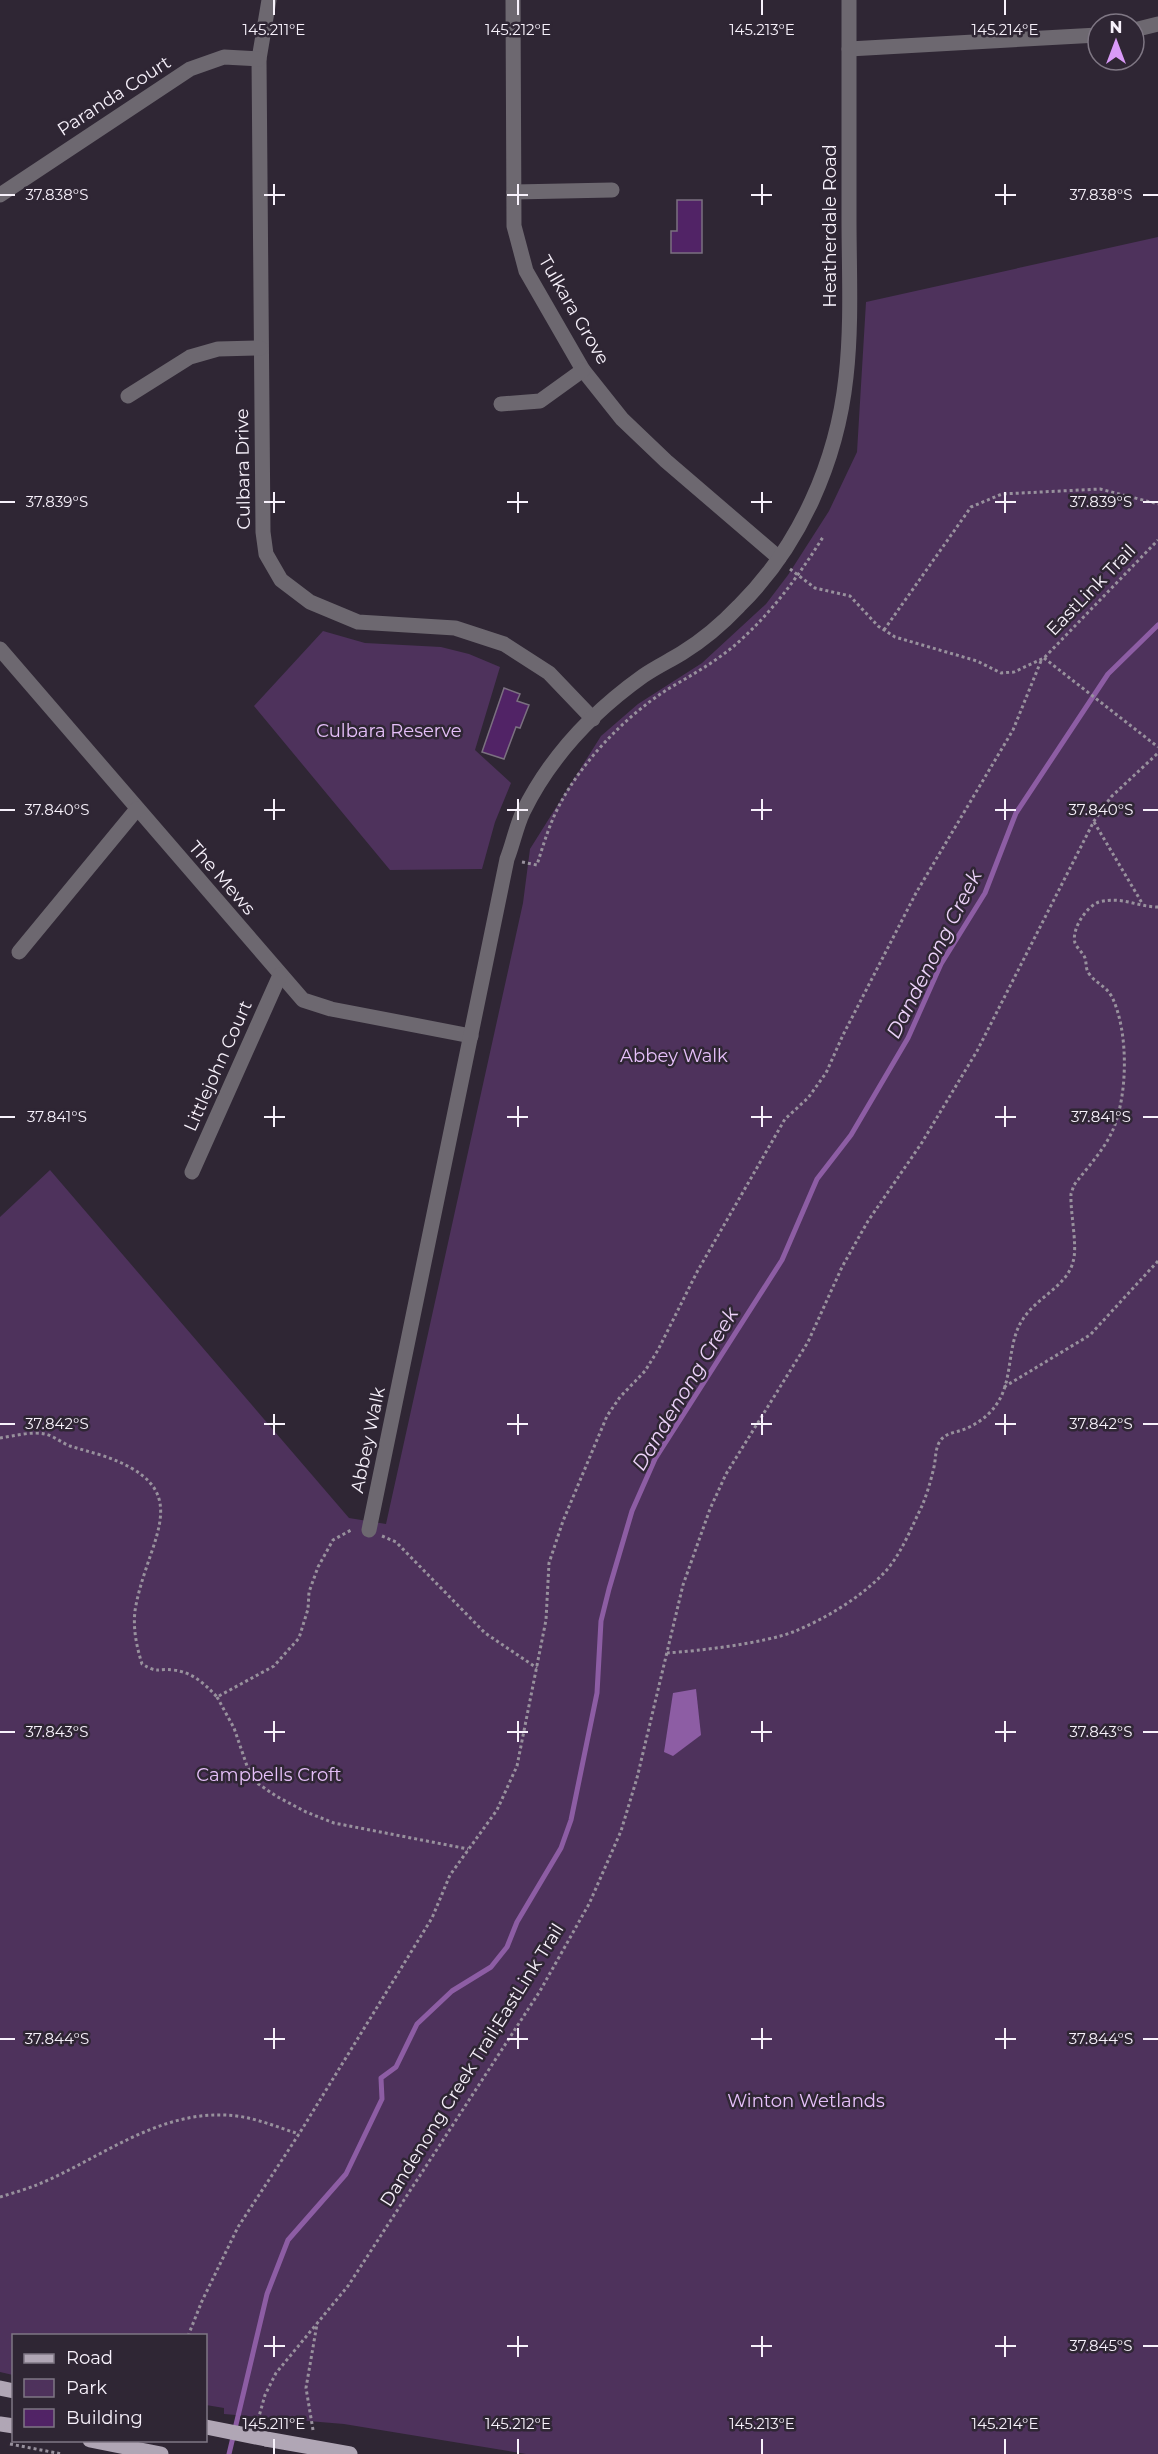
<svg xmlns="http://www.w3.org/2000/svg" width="1158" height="2454" font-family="Montserrat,sans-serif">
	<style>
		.green { fill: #4e325c }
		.water { fill: #8d5da4 }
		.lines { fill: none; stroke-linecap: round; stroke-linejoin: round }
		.stream { stroke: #8d5da4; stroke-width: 5 }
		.building { fill: #512366; stroke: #7b7080; stroke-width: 1.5 }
		.path { stroke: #98919d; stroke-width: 3; stroke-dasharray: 3 3; stroke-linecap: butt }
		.minor { stroke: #6d6870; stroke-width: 15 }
		.major { stroke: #b0a6b5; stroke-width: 15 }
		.major-bridge { stroke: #b0a6b5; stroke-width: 15 }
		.ticks { fill: none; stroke: #f7f1fb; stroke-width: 2 }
		.labels { text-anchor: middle; stroke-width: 5; stroke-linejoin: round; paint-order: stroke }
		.street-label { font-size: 18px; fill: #f7f1fb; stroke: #2f2634 }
		.park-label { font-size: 18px; fill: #e6c0fa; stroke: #2f2634 }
		.water-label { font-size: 20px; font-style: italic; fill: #edd3fa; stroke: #2f2634 }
		.ticks-label { font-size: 15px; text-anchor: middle; fill: #f7f1fb; stroke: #2f2634; stroke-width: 5; stroke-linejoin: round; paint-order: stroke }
	</style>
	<rect width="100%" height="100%" fill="#2f2634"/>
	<g class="green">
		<polygon points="1158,237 1158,2454 526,2454 344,2424 224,2414 224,2408 206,2405 206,2336 14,2336 13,2375 0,2372 0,1217 50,1170 349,1518 386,1524 523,903 530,849 601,736 638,704 702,663 766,604 788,575 829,511 857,452 866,302"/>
		<polygon points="323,631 365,643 441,647 469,654 500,667 475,750 511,783 495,822 482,869 390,870 254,706"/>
	</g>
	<polygon class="water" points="696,1689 701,1735 673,1756 664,1752 673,1693"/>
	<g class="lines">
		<polyline class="stream" points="229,2454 267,2294 288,2240 346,2174 382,2099 381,2078 396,2067 417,2024 452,1991 491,1967 507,1947 517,1922 561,1848 571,1820 597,1693 601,1621 609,1589 632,1511 655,1459 782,1260 817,1179 851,1135 908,1038 941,964 985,893 1016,813 1108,674 1158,625"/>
	</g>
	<g class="building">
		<polygon points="677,200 702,200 702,253 671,253 671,231 677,231"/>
		<polygon points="504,688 520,694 517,701 529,705 520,728 516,727 504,759 482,752"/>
	</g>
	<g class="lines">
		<g class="path">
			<polyline points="790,569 815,588 850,596 878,626 895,637 977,661 1001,673 1014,672 1044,658 1158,540"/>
			<polyline points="884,630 971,507 1002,494 1100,489 1158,504"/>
			<polyline points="1044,658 1158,747"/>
			<polyline points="1094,822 1142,903"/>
			<path d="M522 862 537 865C541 852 545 839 550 826 570 773 621 719 668 689 695 673 721 659 744 637 775 608 800 574 823 537"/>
			<polyline points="1004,1387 1090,1335 1158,1261"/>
			<path d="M0 1438C14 1436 32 1431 45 1434 54 1436 62 1443 70 1446 80 1449 90 1452 101 1455 199 1488 150 1534 136 1605 132 1624 136 1645 142 1664 159 1674 156 1668 173 1670 192 1672 204 1683 217 1697L274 1666 299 1638 308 1609 309 1592 318 1567 333 1540 353 1529"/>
			<polyline points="382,1536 396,1542 485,1633 537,1668"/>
			<path d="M667 1653C699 1651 764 1643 793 1632 825 1619 860 1598 884 1573 901 1555 911 1528 922 1506 927 1494 931 1480 934 1467 936 1458 935 1449 940 1441 945 1434 952 1433 959 1431 973 1427 988 1417 996 1405 1014 1381 1006 1344 1023 1319 1036 1298 1067 1286 1073 1262 1078 1246 1070 1213 1071 1194L1074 1185C1087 1168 1103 1151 1112 1132 1128 1097 1129 1032 1112 997 1106 986 1097 984 1090 975 1085 969 1087 965 1085 958 1083 953 1077 948 1075 943 1071 929 1087 906 1099 902 1122 896 1138 907 1158 907"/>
			<polyline points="217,1697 234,1728 247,1766 257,1783 276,1796 306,1812 334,1823 468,1849"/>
			<path d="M0 2197C13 2193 27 2189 39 2184 99 2159 155 2113 223 2115 249 2115 274 2126 299 2134"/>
			<polyline points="188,2336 202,2301 238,2227 299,2134 432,1918 450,1875 497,1810 517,1766 546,1620 549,1563 563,1521 607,1416 620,1397 645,1371 658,1350 697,1272 785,1119 808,1098 826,1073 843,1035 916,893 1013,730 1041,661"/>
			<polyline points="258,2420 265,2395 276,2373 348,2286 540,1991 589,1904 621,1831 637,1778 683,1585 710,1509 726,1474 808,1342 842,1267 868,1221 921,1144 977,1051 1094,821 1111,797 1158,753"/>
			<polyline points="313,2430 306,2388 317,2324"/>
			<polyline points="10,2444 62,2454"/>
		</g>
		<g class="minor">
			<polyline points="269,0 259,59 263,532 266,554 281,580 310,602 358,622 455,628 504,644 549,673 593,719"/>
			<polyline points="513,0 514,226 526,271 583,370 622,419 666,461 779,558"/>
			<polyline points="1134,30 1158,24"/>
			<polyline points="849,49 1098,35"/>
			<polyline points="514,192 612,190"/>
			<polyline points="0,195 190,69 224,57 259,59"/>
			<polyline points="128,396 190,357 218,349 260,348"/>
			<polyline points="501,404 540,401 583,370"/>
			<polyline points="0,649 303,1000 331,1009 471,1036"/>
			<polyline points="19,952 137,809"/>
			<polyline points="192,1172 280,975"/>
			<path d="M369 1530 507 859C513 844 516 827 523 812 550 757 594 711 643 676 656 667 669 661 682 653 703 640 722 624 739 606 800 546 837 461 846 377 852 324 849 271 849 218 849 145 849 73 849 0"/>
		</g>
		<g class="major">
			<polyline points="0,2388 14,2391"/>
			<polyline points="0,2424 14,2426"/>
			<polyline points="266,2439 350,2454"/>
			<polyline points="90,2440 161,2454"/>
		</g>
		<polyline class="major-bridge" points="206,2427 266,2439"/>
	</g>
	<path class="ticks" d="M274 0V15M518 0V15M762 0V15M1005 0V15M274 184V205M518 184V205M762 184V205M1005 184V205M0 195H15M264 195H285M507 195H528M751 195H772M995 195H1016M1143 195H1158M274 492V513M518 492V513M762 492V513M1005 492V513M0 502H15M264 502H285M507 502H528M751 502H772M995 502H1016M1143 502H1158M274 799V820M518 799V820M762 799V820M1005 799V820M0 810H15M264 810H285M507 810H528M751 810H772M995 810H1016M1143 810H1158M274 1106V1127M518 1106V1127M762 1106V1127M1005 1106V1127M0 1117H15M264 1117H285M507 1117H528M751 1117H772M995 1117H1016M1143 1117H1158M274 1414V1435M518 1414V1435M762 1414V1435M1005 1414V1435M0 1424H15M264 1424H285M507 1424H528M751 1424H772M995 1424H1016M1143 1424H1158M274 1721V1742M518 1721V1742M762 1721V1742M1005 1721V1742M0 1732H15M264 1732H285M507 1732H528M751 1732H772M995 1732H1016M1143 1732H1158M274 2028V2049M518 2028V2049M762 2028V2049M1005 2028V2049M0 2039H15M264 2039H285M507 2039H528M751 2039H772M995 2039H1016M1143 2039H1158M274 2336V2357M518 2336V2357M762 2336V2357M1005 2336V2357M264 2346H285M507 2346H528M751 2346H772M995 2346H1016M1143 2346H1158M274 2439V2454M518 2439V2454M762 2439V2454M1005 2439V2454"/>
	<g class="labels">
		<g class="street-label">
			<text transform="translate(114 96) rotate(-33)" y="6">Paranda Court</text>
			<text transform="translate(830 226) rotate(-90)" y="6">Heatherdale Road</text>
			<text transform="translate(574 310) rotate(60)" y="6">Tulkara Grove</text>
			<text transform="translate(243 469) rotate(-91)" y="6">Culbara Drive</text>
			<text transform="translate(1091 590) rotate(-46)" y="6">EastLink Trail</text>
			<text transform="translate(222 878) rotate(49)" y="6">The Mews</text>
			<text transform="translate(218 1066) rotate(-66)" y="6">Littlejohn Court</text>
			<text transform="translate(368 1440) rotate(-78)" y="6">Abbey Walk</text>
			<text transform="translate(472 2065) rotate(-58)" y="6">Dandenong Creek Trail;EastLink Trail</text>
		</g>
		<g class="park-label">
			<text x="389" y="737">Culbara Reserve</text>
			<text x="674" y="1062">Abbey Walk</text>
			<text x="269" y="1781">Campbells Croft</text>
			<text x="806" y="2107">Winton Wetlands</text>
		</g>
		<g class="water-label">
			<text transform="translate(934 954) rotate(-63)" y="7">Dandenong Creek</text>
			<text transform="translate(685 1389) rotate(-59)" y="7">Dandenong Creek</text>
		</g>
	</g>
	<g class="ticks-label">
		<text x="274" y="35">145.211°E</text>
		<text x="518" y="35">145.212°E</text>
		<text x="762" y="35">145.213°E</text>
		<text x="1005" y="35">145.214°E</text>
		<text x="57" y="200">37.838°S</text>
		<text x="1101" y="200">37.838°S</text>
		<text x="57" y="507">37.839°S</text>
		<text x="1101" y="507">37.839°S</text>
		<text x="57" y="815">37.840°S</text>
		<text x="1101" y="815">37.840°S</text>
		<text x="57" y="1122">37.841°S</text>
		<text x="1101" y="1122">37.841°S</text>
		<text x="57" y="1429">37.842°S</text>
		<text x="1101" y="1429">37.842°S</text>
		<text x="57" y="1737">37.843°S</text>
		<text x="1101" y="1737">37.843°S</text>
		<text x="57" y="2044">37.844°S</text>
		<text x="1101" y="2044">37.844°S</text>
		<text x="1101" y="2351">37.845°S</text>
		<text x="274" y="2429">145.211°E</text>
		<text x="518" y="2429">145.212°E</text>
		<text x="762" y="2429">145.213°E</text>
		<text x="1005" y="2429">145.214°E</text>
	</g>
	<rect x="12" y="2334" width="195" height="108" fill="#2f2634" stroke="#7f7784" stroke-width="1.5"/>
	<rect x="24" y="2354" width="30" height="9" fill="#b0a6b5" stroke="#7f7784" stroke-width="1.5"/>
	<text x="66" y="2364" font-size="18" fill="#f7f1fb">Road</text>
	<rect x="24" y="2379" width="30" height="18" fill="#4e325c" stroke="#7f7784" stroke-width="1.5"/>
	<text x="66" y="2394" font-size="18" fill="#f7f1fb">Park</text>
	<rect x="24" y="2409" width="30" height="18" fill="#512366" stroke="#7f7784" stroke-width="1.5"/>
	<text x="66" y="2424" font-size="18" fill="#f7f1fb">Building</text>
	<g transform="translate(1116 42)"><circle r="28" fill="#2f2634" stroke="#7f7784" stroke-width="1.5"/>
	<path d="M0-4.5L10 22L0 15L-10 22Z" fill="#d99af8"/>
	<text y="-9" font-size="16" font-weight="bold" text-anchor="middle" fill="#f7f1fb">N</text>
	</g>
</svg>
